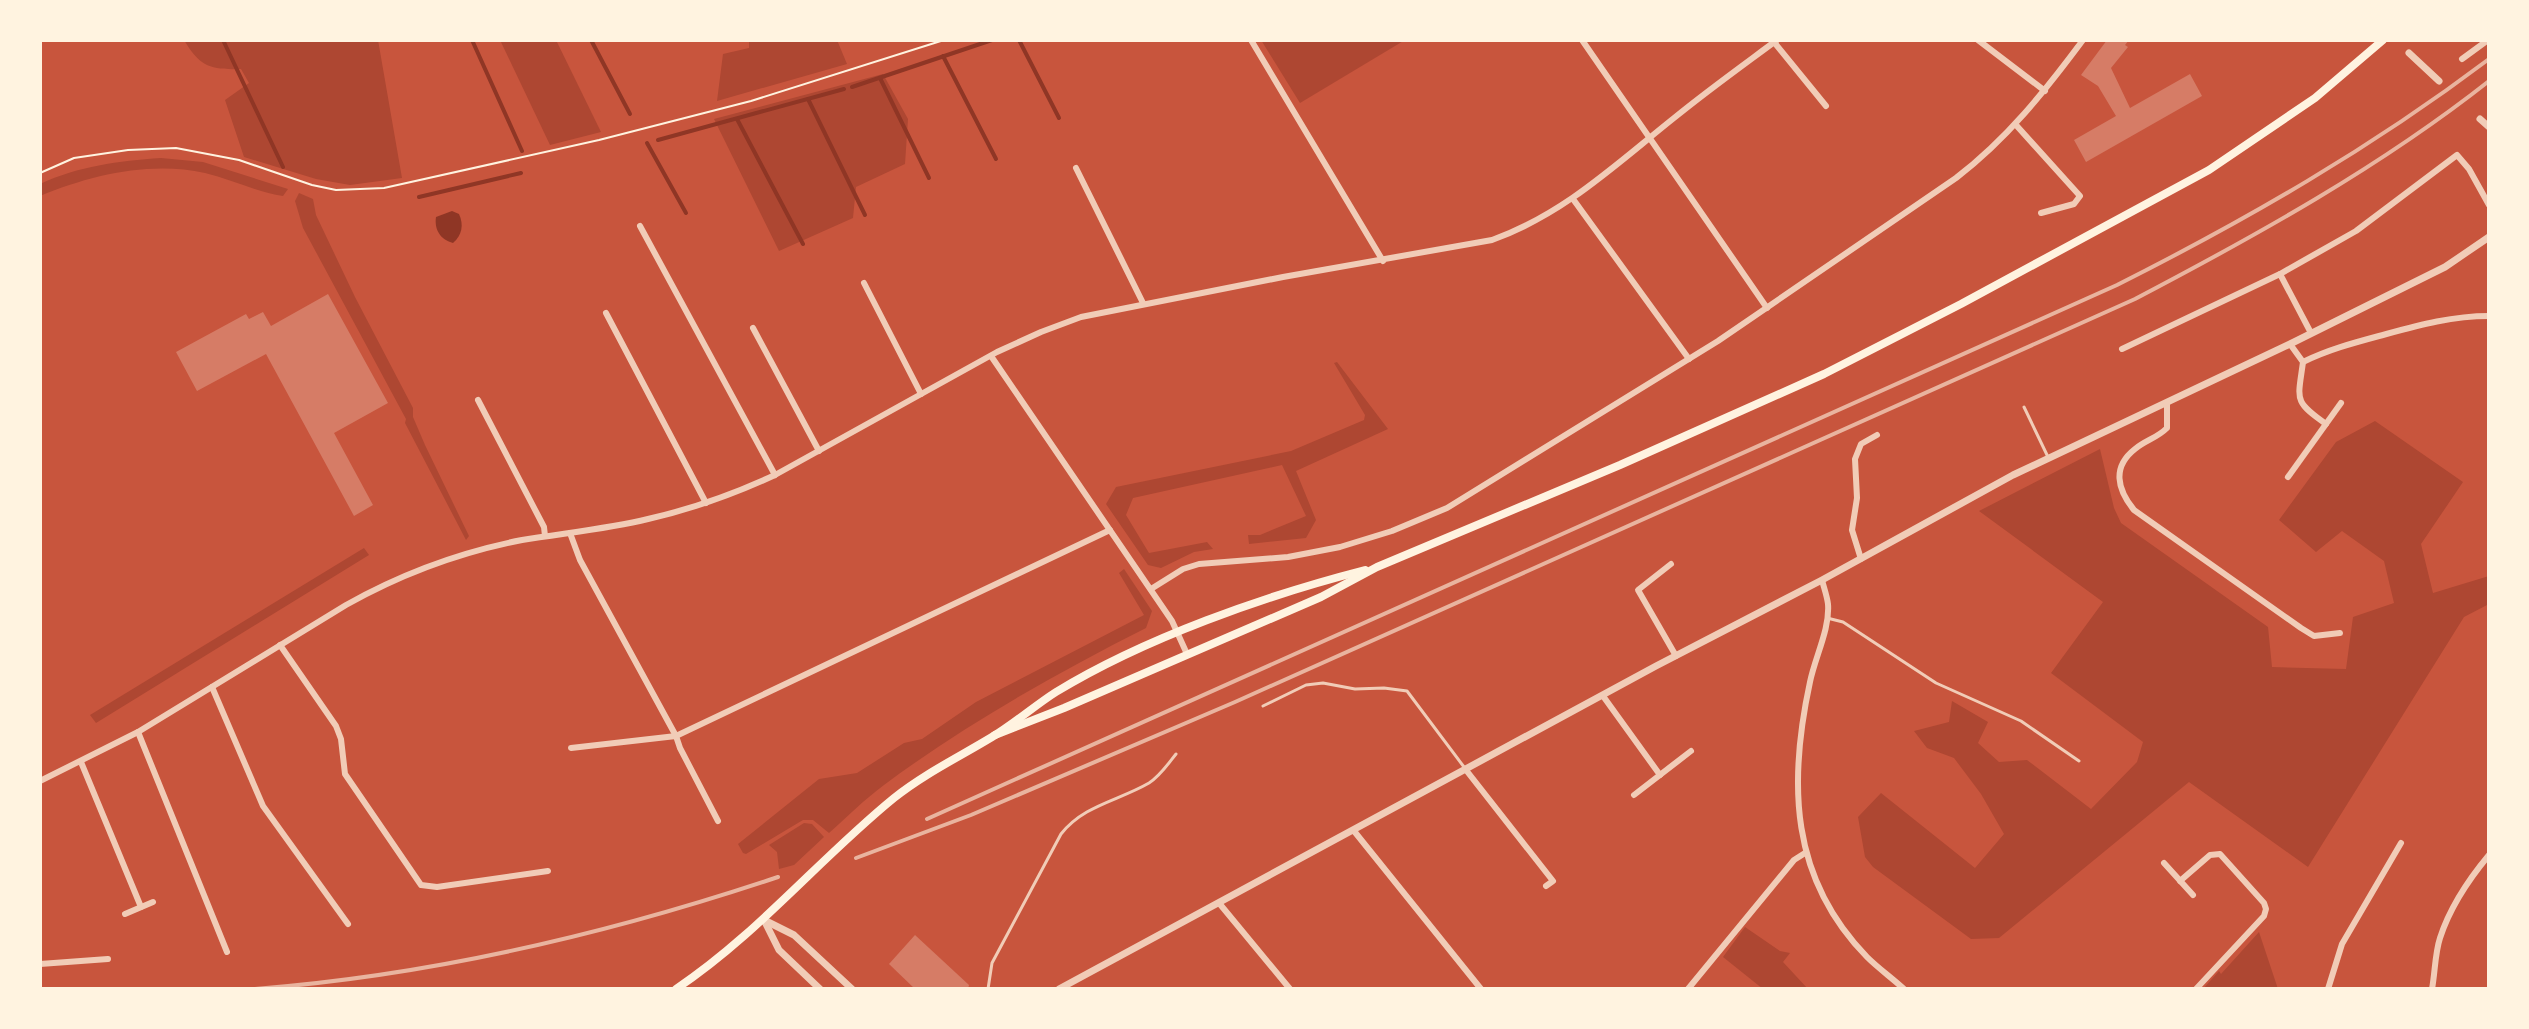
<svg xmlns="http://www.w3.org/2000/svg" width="2529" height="1029" font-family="Poppins,sans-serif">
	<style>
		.green { fill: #ae4732 }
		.water { fill: #8f3625 }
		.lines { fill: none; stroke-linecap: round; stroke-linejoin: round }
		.stream { stroke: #8f3625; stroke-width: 4 }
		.building { fill: #d67c66 }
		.path { stroke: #fff3e0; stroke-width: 2 }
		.service { stroke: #f1ccb7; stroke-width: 3 }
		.minor { stroke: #f1ccb7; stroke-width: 6 }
		.tertiary { stroke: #f1ccb7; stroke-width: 7 }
		.secondary { stroke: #fff3e0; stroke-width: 8 }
		.rail { stroke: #e9b49f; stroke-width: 4 }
	</style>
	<rect width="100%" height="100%" fill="#c8553d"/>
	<g class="green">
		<path d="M184 40H378L402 178 350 185 316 179 244 157 225 100 249 83 241 69C211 70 200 67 184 40Z"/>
		<polygon points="500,40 556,40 601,132 550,145"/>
		<polygon points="749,40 837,40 847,64 717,101 723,54 749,48"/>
		<polygon points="1261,40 1405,40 1300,103"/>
		<polygon points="883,74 908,119 905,164 856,187 853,218 779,251 714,119"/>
		<path d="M161 158 203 162 288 189 283 196C256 192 231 179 205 173 150 161 91 175 40 196V184C79 166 118 161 161 158Z"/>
		<polygon points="299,193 313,199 316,215 355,297 413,408 413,417 425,445 469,536 466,540 405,423 406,419 303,228 295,201"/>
		<polygon points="1337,362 1388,429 1296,471 1316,520 1306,538 1249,544 1248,535 1260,535 1306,516 1282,465 1133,498 1126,515 1149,553 1207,542 1213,549 1194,552 1161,568 1148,565 1106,504 1116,487 1291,451 1364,420 1365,415 1334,363"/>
		<polygon points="2375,421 2463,482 2421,544 2433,593 2489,576 2489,604 2464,617 2308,867 2189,782 1999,938 1971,939 1873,867 1865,857 1858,817 1881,793 1975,868 2004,834 1981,794 1954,758 1927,748 1914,731 1949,722 1952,701 1988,722 1978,743 1999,762 2027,760 2091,809 2137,762 2143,742 2051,673 2103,602 1979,511 2100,449 2114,508 2121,523 2268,627 2272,667 2346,669 2353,617 2394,603 2384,561 2342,531 2316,552 2279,520 2336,442"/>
		<polygon points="364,548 369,555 96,723 90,715"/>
		<path d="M1124 569 1152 611 1146 628C1055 674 966 724 884 785 865 799 847 817 829 833L813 820H803L746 854 743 853 738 844 819 779 857 773 904 743 922 739 976 702 1144 615 1119 573Z"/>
		<polygon points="804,823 812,824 824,837 794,865 779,869 777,852 769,845"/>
		<polygon points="1745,927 1780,951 1790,953 1783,962 1808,989 1763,989 1723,957"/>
		<polygon points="2259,932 2278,989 2203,989 2219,971 2221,974"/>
	</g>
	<path class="water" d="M452 211 459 214C464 225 462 235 453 243 441 240 434 230 436 217Z"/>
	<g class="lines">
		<g class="stream">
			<polyline points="223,40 283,167"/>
			<polyline points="472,40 522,151"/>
			<polyline points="591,40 630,114"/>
			<polyline points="1019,40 1059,118"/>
			<polyline points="943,56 996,159"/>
			<polyline points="880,78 929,178"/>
			<polyline points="852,87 992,40"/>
			<polyline points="808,99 865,215"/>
			<polyline points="737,119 803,244"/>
			<polyline points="658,140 844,89"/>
			<polyline points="647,143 686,213"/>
			<polyline points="419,197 521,173"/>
		</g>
	</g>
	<g class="building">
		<polygon points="2107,40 2129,40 2125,45 2128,47 2111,68 2130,108 2190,74 2202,96 2086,162 2074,140 2116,116 2098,86 2081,75"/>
		<polygon points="328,294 388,403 334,433 373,505 354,516 266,354 197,391 176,352 246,314 249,319 263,312 271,326"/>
		<polygon points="915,935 969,985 968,989 915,989 889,964"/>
	</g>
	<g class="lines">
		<polyline class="path" points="40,173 74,158 128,150 176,148 239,160 312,185 336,190 384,188 599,140 751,101 944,40"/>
		<g class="service">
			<polyline points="2024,407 2048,457"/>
			<polyline points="1827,618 1843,622 1936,683 2021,721 2079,761"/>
			<polyline points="1263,706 1306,685 1323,683 1355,689 1384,688 1407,691 1464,767"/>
			<path d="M988 989 992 963 1061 834C1084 805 1118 801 1149 783 1160 776 1168 764 1176 754"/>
		</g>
		<g class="minor">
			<polyline points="1251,40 1383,261"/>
			<polyline points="1582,40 1767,308"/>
			<polyline points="1978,40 2045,91"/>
			<polyline points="1774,42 1826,106"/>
			<polyline points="2462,59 2488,40"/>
			<polyline points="2016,125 2080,196 2074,204 2041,213"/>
			<polyline points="1076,168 1143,303"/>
			<polyline points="1573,199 1689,359"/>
			<polyline points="640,226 775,475"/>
			<polyline points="2280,274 2356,231 2457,155 2469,169 2489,205"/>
			<polyline points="864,283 921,394"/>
			<polyline points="606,313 706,503"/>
			<polyline points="753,328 819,451"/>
			<path d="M2290 344 2303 362C2298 400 2293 401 2326 424"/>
			<polyline points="2122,349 2280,274 2311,333"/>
			<polyline points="991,356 1172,621 1187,654"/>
			<path d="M2303 362C2327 350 2353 343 2379 336 2416 326 2450 316 2489 316"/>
			<polyline points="478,400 544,527 545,536"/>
			<path d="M2167 403V428C2157 438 2146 440 2135 449 2112 467 2117 489 2134 510L2301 628 2314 636 2340 633"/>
			<polyline points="2288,477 2341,403"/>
			<polyline points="570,533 580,560 676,736 680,748 718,821"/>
			<polyline points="1861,559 1852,530 1857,498 1855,459 1861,444 1877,435"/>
			<polyline points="1671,564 1638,590 1676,656"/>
			<path d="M1822 580C1824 588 1827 596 1828 604 1830 629 1815 657 1810 682 1788 783 1790 878 1867 957 1878 968 1892 978 1904 989"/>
			<path d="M1151 589 1183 569 1199 564 1288 557 1340 547 1392 531 1447 508 1718 341 1956 178C2007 139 2045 91 2083 40"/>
			<polyline points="280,645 336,726 341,739 345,774 421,885 437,887 548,871"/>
			<polyline points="212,687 263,806 348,924"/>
			<polyline points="1603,696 1660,775"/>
			<polyline points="138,732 227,952"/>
			<polyline points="571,748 676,736 1110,530"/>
			<polyline points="81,762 141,907"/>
			<polyline points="1466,770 1553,881 1546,886"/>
			<path d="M40 781 138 732 346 605C401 574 461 552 522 540 564 533 607 529 648 519 692 509 734 494 775 475L997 352 1041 332 1081 317 1283 277 1492 240C1564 214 1615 165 1674 118 1707 91 1742 66 1777 40"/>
			<polyline points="1634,795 1691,751"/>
			<polyline points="1354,831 1481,989"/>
			<polyline points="2164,863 2193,895"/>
			<polyline points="2180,881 2210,855 2220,854 2264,903 2266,909 2264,916 2196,989"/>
			<polyline points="1219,903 1290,989"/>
			<polyline points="125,914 153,902"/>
			<polyline points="40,964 108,959"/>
			<polyline points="1688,989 1794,860 1805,853"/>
			<polyline points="2328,989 2342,944 2401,843"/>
			<path d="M2432 989C2435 973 2435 953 2440 938 2450 907 2469 879 2489 855"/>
		</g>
		<g class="tertiary">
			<polyline points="2409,53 2439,81"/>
			<polyline points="2480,119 2489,127"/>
			<polyline points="764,920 794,935 852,989"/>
			<polyline points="765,922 779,950 820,989"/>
			<polyline points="1059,989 1656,666 1822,580 2013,475 2290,344 2445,267 2489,237"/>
		</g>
		<g class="secondary">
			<polyline points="995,735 1064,708 1321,597 1377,567 1620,465 1824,374 1961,304 2209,170 2315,98 2383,40"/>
			<path d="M676 989C758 934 819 859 894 798 924 774 959 757 992 737 1014 724 1034 706 1056 692 1145 638 1264 596 1365 570"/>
		</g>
		<g class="rail">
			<path d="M927 819 2117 285C2248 219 2371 148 2489 59"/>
			<path d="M856 858 971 815 1235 702 2135 299C2257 235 2380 167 2489 81"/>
			<path d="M255 989C434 975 608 934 778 877"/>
		</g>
	</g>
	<rect width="2529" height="1029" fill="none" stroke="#fff3e0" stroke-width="84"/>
</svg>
